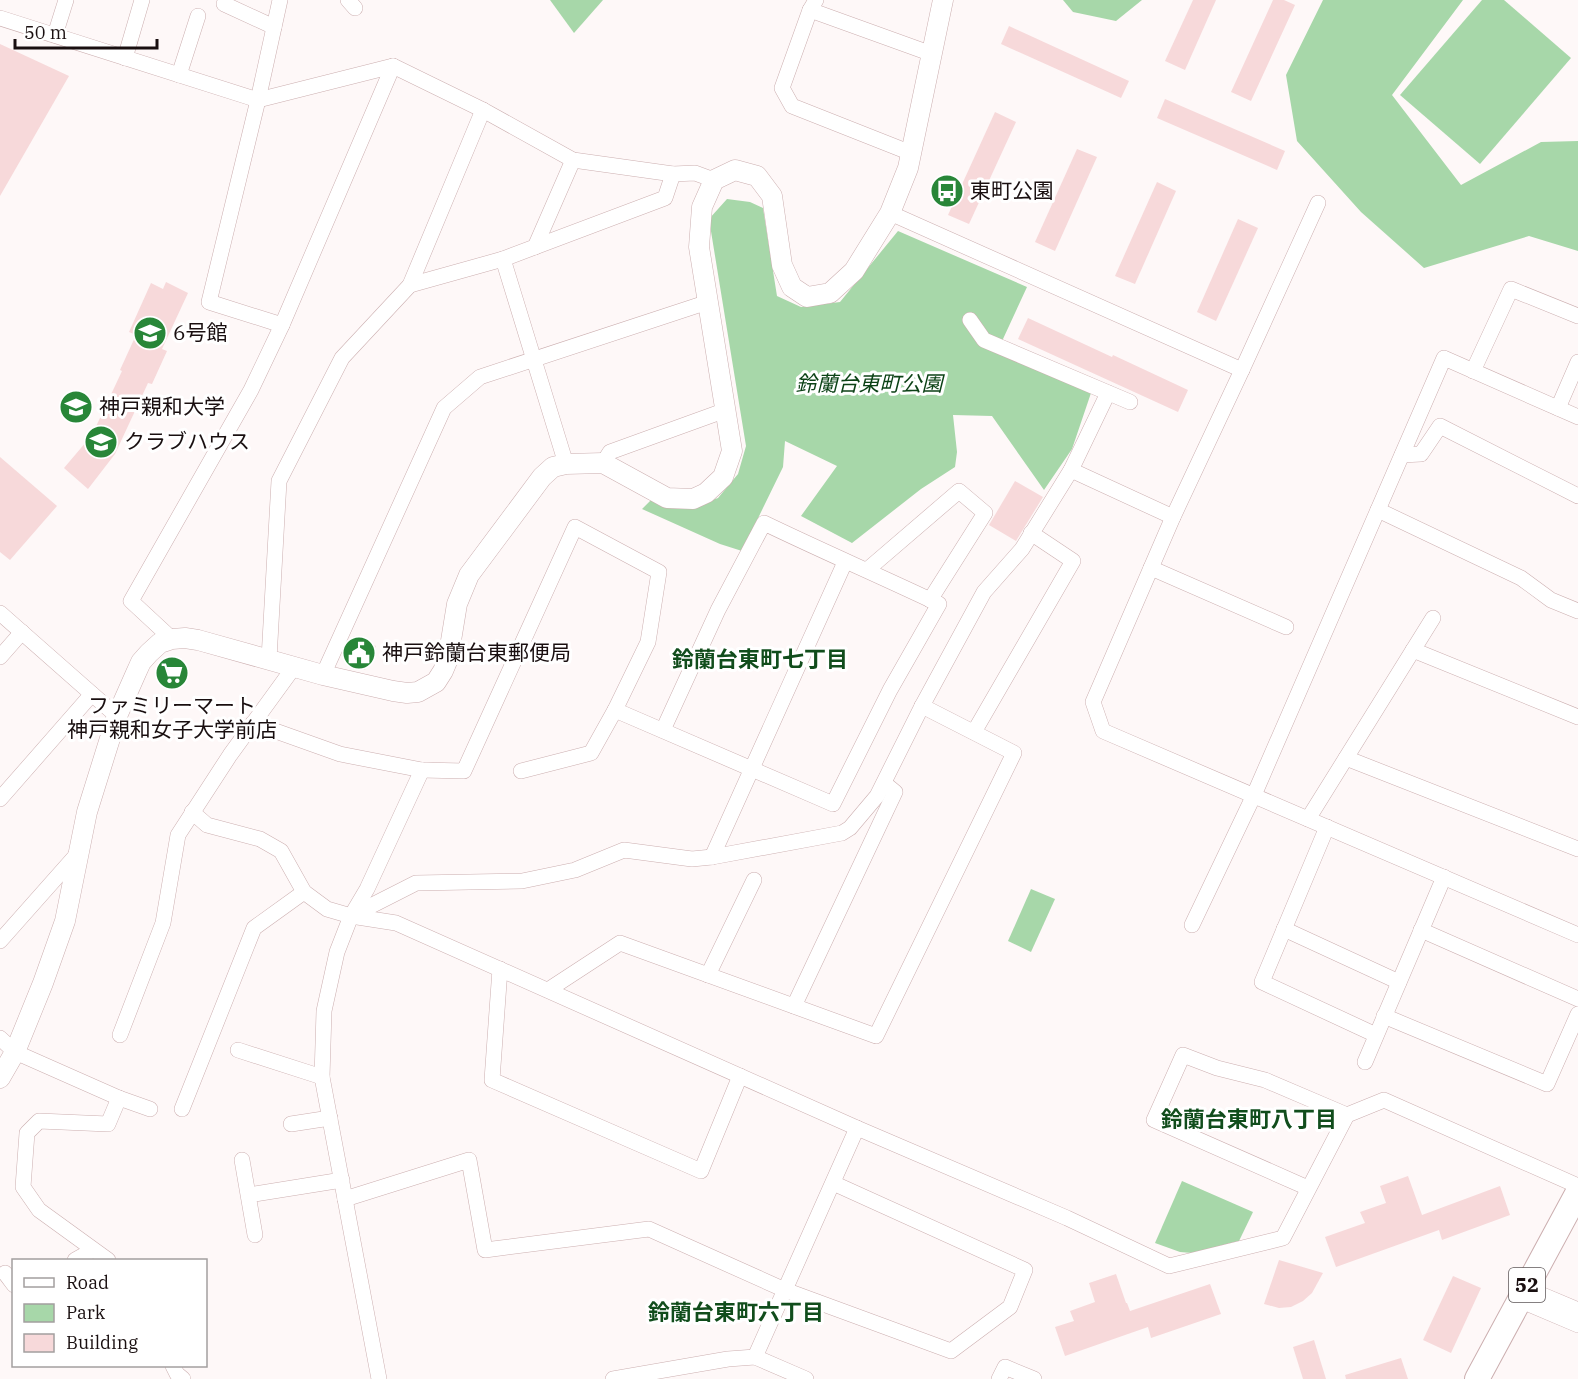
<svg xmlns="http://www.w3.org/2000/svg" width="1578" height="1379" font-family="'IBM Plex Serif','Noto Sans JP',serif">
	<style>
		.green { fill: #a7d7a9 }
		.building { fill: #f7d9da }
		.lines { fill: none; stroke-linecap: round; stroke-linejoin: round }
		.minor-casing { stroke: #ccafb0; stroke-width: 16 }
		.tertiary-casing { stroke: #ccafb0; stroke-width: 21 }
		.primary-casing { stroke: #ccafb0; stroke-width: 26 }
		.minor { stroke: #fff; stroke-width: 15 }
		.tertiary { stroke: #fff; stroke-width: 20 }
		.primary { stroke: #fff; stroke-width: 24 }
		.labels { text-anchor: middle; stroke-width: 6; stroke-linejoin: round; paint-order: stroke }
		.shield { fill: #fff; stroke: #5e5758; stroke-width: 1.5 }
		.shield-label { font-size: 20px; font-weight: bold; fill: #190f10 }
		.poi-label { font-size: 21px; fill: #190f10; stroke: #fff; text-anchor: start }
		.park-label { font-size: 21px; font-style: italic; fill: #0c4216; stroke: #fff }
		.neighbourhood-label { font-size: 22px; font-weight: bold; fill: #114d1c; stroke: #fff }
	</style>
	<rect width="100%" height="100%" fill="#fef8f8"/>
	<g class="green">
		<polygon points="550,0 603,0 574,33"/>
		<polygon points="1063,0 1142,0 1116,21 1073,12"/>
		<polygon points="1323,0 1463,0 1392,95 1461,185 1541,142 1578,141 1578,251 1529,236 1424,268 1361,212 1297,141 1286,75"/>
		<polygon points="1482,0 1504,0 1571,58 1480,164 1400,95"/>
		<polygon points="727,199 750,202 763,208 777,296 801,307 840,302 898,231 1027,287 997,352 1091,393 1072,449 1044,490 992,416 953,415 957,452 955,467 921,489 852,543 801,516 837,466 785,441 783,467 742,551 720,544 642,509 651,500 687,509 718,498 738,474 746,446 709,219"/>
		<polygon points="1031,889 1055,899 1031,952 1008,941"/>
		<polygon points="1182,1181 1253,1212 1239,1241 1192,1253 1180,1252 1155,1243"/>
	</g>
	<g class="building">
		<polygon points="1193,0 1216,0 1185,70 1165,61"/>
		<polygon points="1273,0 1284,0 1295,5 1251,101 1231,92"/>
		<polygon points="1009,26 1129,81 1121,98 1001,44"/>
		<polygon points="0,44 69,76 0,196"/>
		<polygon points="1165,99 1285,151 1277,170 1157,118"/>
		<polygon points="995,112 1016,122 969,224 948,215"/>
		<polygon points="1077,149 1097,157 1055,251 1035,242"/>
		<polygon points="1157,182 1176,191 1135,284 1115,276"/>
		<polygon points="1238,219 1258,228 1216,321 1197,312"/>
		<polygon points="166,282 188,293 162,349 167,351 152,384 148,383 115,454 88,489 64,468 92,435 122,371 120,370 136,335 129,332 151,283 163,289"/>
		<polygon points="1028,318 1112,357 1113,355 1188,390 1178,412 1018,339"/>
		<polygon points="0,457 57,506 10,560 0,552"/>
		<polygon points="1015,481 1043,497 1016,541 989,525"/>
		<polygon points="354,636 376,646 365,670 343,660"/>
		<polygon points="1408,1176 1422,1215 1500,1186 1510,1215 1442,1240 1439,1230 1336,1267 1325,1237 1365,1223 1360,1212 1386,1203 1380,1186"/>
		<polygon points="1279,1260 1323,1273 1312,1293 1303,1301 1291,1307 1279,1308 1264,1304"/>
		<polygon points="1116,1274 1126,1303 1127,1303 1130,1311 1210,1284 1221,1314 1151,1338 1148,1327 1065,1356 1055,1327 1074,1321 1070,1311 1095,1302 1089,1283"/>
		<polygon points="1453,1276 1481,1288 1451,1353 1423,1340"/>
		<polygon points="1314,1340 1326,1379 1303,1379 1293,1347"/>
		<polygon points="1401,1358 1408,1379 1346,1379 1345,1375"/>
	</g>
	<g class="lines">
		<g class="minor-casing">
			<g id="minor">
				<polyline points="280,0 258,100 209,302 282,325"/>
				<polyline points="348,0 355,8"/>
				<polyline points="816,0 810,10 782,88 792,106 911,153"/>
				<polyline points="224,4 274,27"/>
				<polyline points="810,10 932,54"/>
				<polyline points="0,18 258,100 393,66 483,110 573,160 673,174 695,173 714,180"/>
				<polyline points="55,35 66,0"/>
				<polyline points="125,58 142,0"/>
				<polyline points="179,75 198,16"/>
				<polyline points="1318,203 1242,370 1173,517 1093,702 1103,731 1578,935"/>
				<polyline points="890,213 1242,370"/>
				<polyline points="535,247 573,160"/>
				<polyline points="503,259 566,464"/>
				<polyline points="410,285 503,259 665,198 673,174"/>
				<polyline points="970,320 984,340 1130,402"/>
				<polyline points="1473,371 1511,289 1578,316"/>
				<polyline points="1558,408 1578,362"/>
				<polyline points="1402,455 1421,454 1440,426 1578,496"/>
				<polyline points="603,463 610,452 726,410"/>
				<polyline points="1071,470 1173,517"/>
				<polyline points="1378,510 1521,578 1551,600 1578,611"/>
				<polyline points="1151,568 1286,627"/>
				<polyline points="867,570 959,491 985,513 930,600"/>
				<polyline points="0,613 117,716"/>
				<polyline points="172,639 131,601 251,390 282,325 393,66"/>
				<polyline points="1413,650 1578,717"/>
				<polyline points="0,657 22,632"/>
				<polyline points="269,659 279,481 342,358 410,285 483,110"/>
				<polyline points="323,675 444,408 480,377 708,302"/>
				<path d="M615 710 833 804 890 690 939 604C880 576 822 551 764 523L718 610 663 730"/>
				<polyline points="253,723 340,754 422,770 464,771 575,527 659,572 648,642 615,710 591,753 521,771"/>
				<polyline points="974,732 1073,561 1031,533"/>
				<polyline points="1346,758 1578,849"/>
				<polyline points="0,799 92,694"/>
				<polyline points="192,812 207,825 260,839 281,851 304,892 327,909 351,916 396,923 857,1128 1067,1218 1169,1266 1283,1238 1347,1115 1384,1100 1578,1186"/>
				<polyline points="1308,819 1433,618"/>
				<polyline points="1327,827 1262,982 1376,1035"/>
				<polyline points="712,857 845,562"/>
				<polyline points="351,916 367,889 422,770"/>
				<polyline points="1192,925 1254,795 1444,358 1578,417"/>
				<polyline points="1284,929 1399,982"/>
				<polyline points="1421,930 1578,999"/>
				<polyline points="0,941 79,852"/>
				<polyline points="500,969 492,1080 701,1171 740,1076"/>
				<polyline points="708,975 754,880"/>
				<polyline points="548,990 620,943 876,1036 1014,753 922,706"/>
				<polyline points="794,1006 895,792 884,783"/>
				<polyline points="1384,1016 1547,1084 1578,1014"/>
				<polyline points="120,1035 163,923 178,835 230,755 294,667"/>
				<polyline points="0,1038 15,1052 119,1098 150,1109"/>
				<polyline points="238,1050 322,1077"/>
				<polyline points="1365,1062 1444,877"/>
				<polyline points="182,1109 254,928 304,892"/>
				<polyline points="291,1124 330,1118"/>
				<polyline points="242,1160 255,1235"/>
				<polyline points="1308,1188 1154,1120 1183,1055 1217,1068 1265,1080 1347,1115"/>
				<polyline points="249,1195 342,1180"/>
				<polyline points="345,1199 469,1160 485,1250 649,1229 785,1290 951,1351 1010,1307 1025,1270 833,1183"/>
				<polyline points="75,1260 93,1250"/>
				<polyline points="108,1260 39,1210 23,1187 27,1133 39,1121 108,1124 119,1098"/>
				<polyline points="5,1273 14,1285"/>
				<polyline points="1526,1288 1578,1310"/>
				<polyline points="1519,1300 1578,1325"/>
				<polyline points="755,1357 857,1128"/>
				<polyline points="173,1366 177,1374 183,1379"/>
				<polyline points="379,1379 322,1077 324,1011 337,952 351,916 416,883 522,881 575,870 624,850 692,859 712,857 842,833 850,828 877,796 922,706 984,592 1022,549 1071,470 1108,393"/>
				<polyline points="613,1379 728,1359 755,1357 806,1379"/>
				<polyline points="999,1379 1005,1367 1034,1379"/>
			</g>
		</g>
		<g class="tertiary-casing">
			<polyline id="tertiary" points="0,1078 15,1052 43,983 65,921 87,812 117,716 136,673 141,662 149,653 160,643 172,639 185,638 198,640 323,675 393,691 407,693 418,692 436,682 443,671 448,659 457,604 469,575 542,477 553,467 566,464 603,463 667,498 693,499 706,493 723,477 732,451 699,247 702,207 714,180 735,170 757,176 772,196 782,265 792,287 807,297 830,293 854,271 890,213 908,168 943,0"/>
		</g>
		<g class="primary-casing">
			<polyline id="primary" points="1477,1379 1578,1192"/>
		</g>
		<use href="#minor" class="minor"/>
		<use href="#tertiary" class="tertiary"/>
		<use href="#primary" class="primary"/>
	</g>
	<defs>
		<g id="bus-disc" transform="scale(1.725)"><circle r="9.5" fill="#288638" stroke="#fff"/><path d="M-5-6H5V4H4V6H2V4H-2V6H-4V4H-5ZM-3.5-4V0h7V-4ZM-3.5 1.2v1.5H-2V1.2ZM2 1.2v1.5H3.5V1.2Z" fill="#fff"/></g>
		<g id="university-disc" transform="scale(1.725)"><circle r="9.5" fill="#288638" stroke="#fff"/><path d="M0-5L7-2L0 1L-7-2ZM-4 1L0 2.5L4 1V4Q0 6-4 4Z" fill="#fff"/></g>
		<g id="civic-disc" transform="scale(1.725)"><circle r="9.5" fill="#288638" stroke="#fff"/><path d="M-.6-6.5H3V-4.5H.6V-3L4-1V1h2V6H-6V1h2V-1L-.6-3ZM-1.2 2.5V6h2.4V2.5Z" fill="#fff"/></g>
		<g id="supermarket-disc" transform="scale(1.725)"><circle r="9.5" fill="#288638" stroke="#fff"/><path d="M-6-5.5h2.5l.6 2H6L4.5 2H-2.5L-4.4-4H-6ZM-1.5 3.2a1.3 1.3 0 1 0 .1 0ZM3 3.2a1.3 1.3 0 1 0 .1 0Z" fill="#fff"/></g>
	</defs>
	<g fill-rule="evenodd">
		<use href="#bus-disc" x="947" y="191"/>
		<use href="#university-disc" x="150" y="333"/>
		<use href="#university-disc" x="76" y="407"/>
		<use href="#university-disc" x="101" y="442"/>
		<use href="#civic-disc" x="359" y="653"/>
		<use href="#supermarket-disc" x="172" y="673"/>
	</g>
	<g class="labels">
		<rect class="shield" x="1509" y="1268" width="36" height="34" rx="4.5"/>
		<g class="shield-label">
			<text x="1527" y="1292">52</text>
		</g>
		<g class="poi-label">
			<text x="970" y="198">東町公園</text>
			<text x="173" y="340">6号館</text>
			<text x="99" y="414">神戸親和大学</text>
			<text x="124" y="449">クラブハウス</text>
			<text x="382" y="660">神戸鈴蘭台東郵便局</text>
			<text x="172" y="713" text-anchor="middle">ファミリーマート<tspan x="172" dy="24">神戸親和女子大学前店</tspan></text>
		</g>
		<g class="park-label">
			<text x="869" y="391">鈴蘭台東町公園</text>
		</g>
		<g class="neighbourhood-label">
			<text x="760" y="667">鈴蘭台東町七丁目</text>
			<text x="1249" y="1127">鈴蘭台東町八丁目</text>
			<text x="736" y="1320">鈴蘭台東町六丁目</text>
		</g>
	</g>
	<rect x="12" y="1259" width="195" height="108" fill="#ffffff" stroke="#a39f9f" stroke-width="1.5"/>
	<rect x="24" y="1278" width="30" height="9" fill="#ffffff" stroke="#a39f9f" stroke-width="1.5"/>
	<text x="66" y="1289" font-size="18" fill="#190f10">Road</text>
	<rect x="24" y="1304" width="30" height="18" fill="#a7d7a9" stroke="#a39f9f" stroke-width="1.5"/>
	<text x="66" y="1319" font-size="18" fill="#190f10">Park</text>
	<rect x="24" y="1334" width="30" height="18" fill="#f7d9da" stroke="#a39f9f" stroke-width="1.5"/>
	<text x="66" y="1349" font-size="18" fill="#190f10">Building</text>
	<path d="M15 39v9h142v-9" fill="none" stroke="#190f10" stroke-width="3"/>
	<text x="24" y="39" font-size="18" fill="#190f10" stroke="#ffffff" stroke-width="4.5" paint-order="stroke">50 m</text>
</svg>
